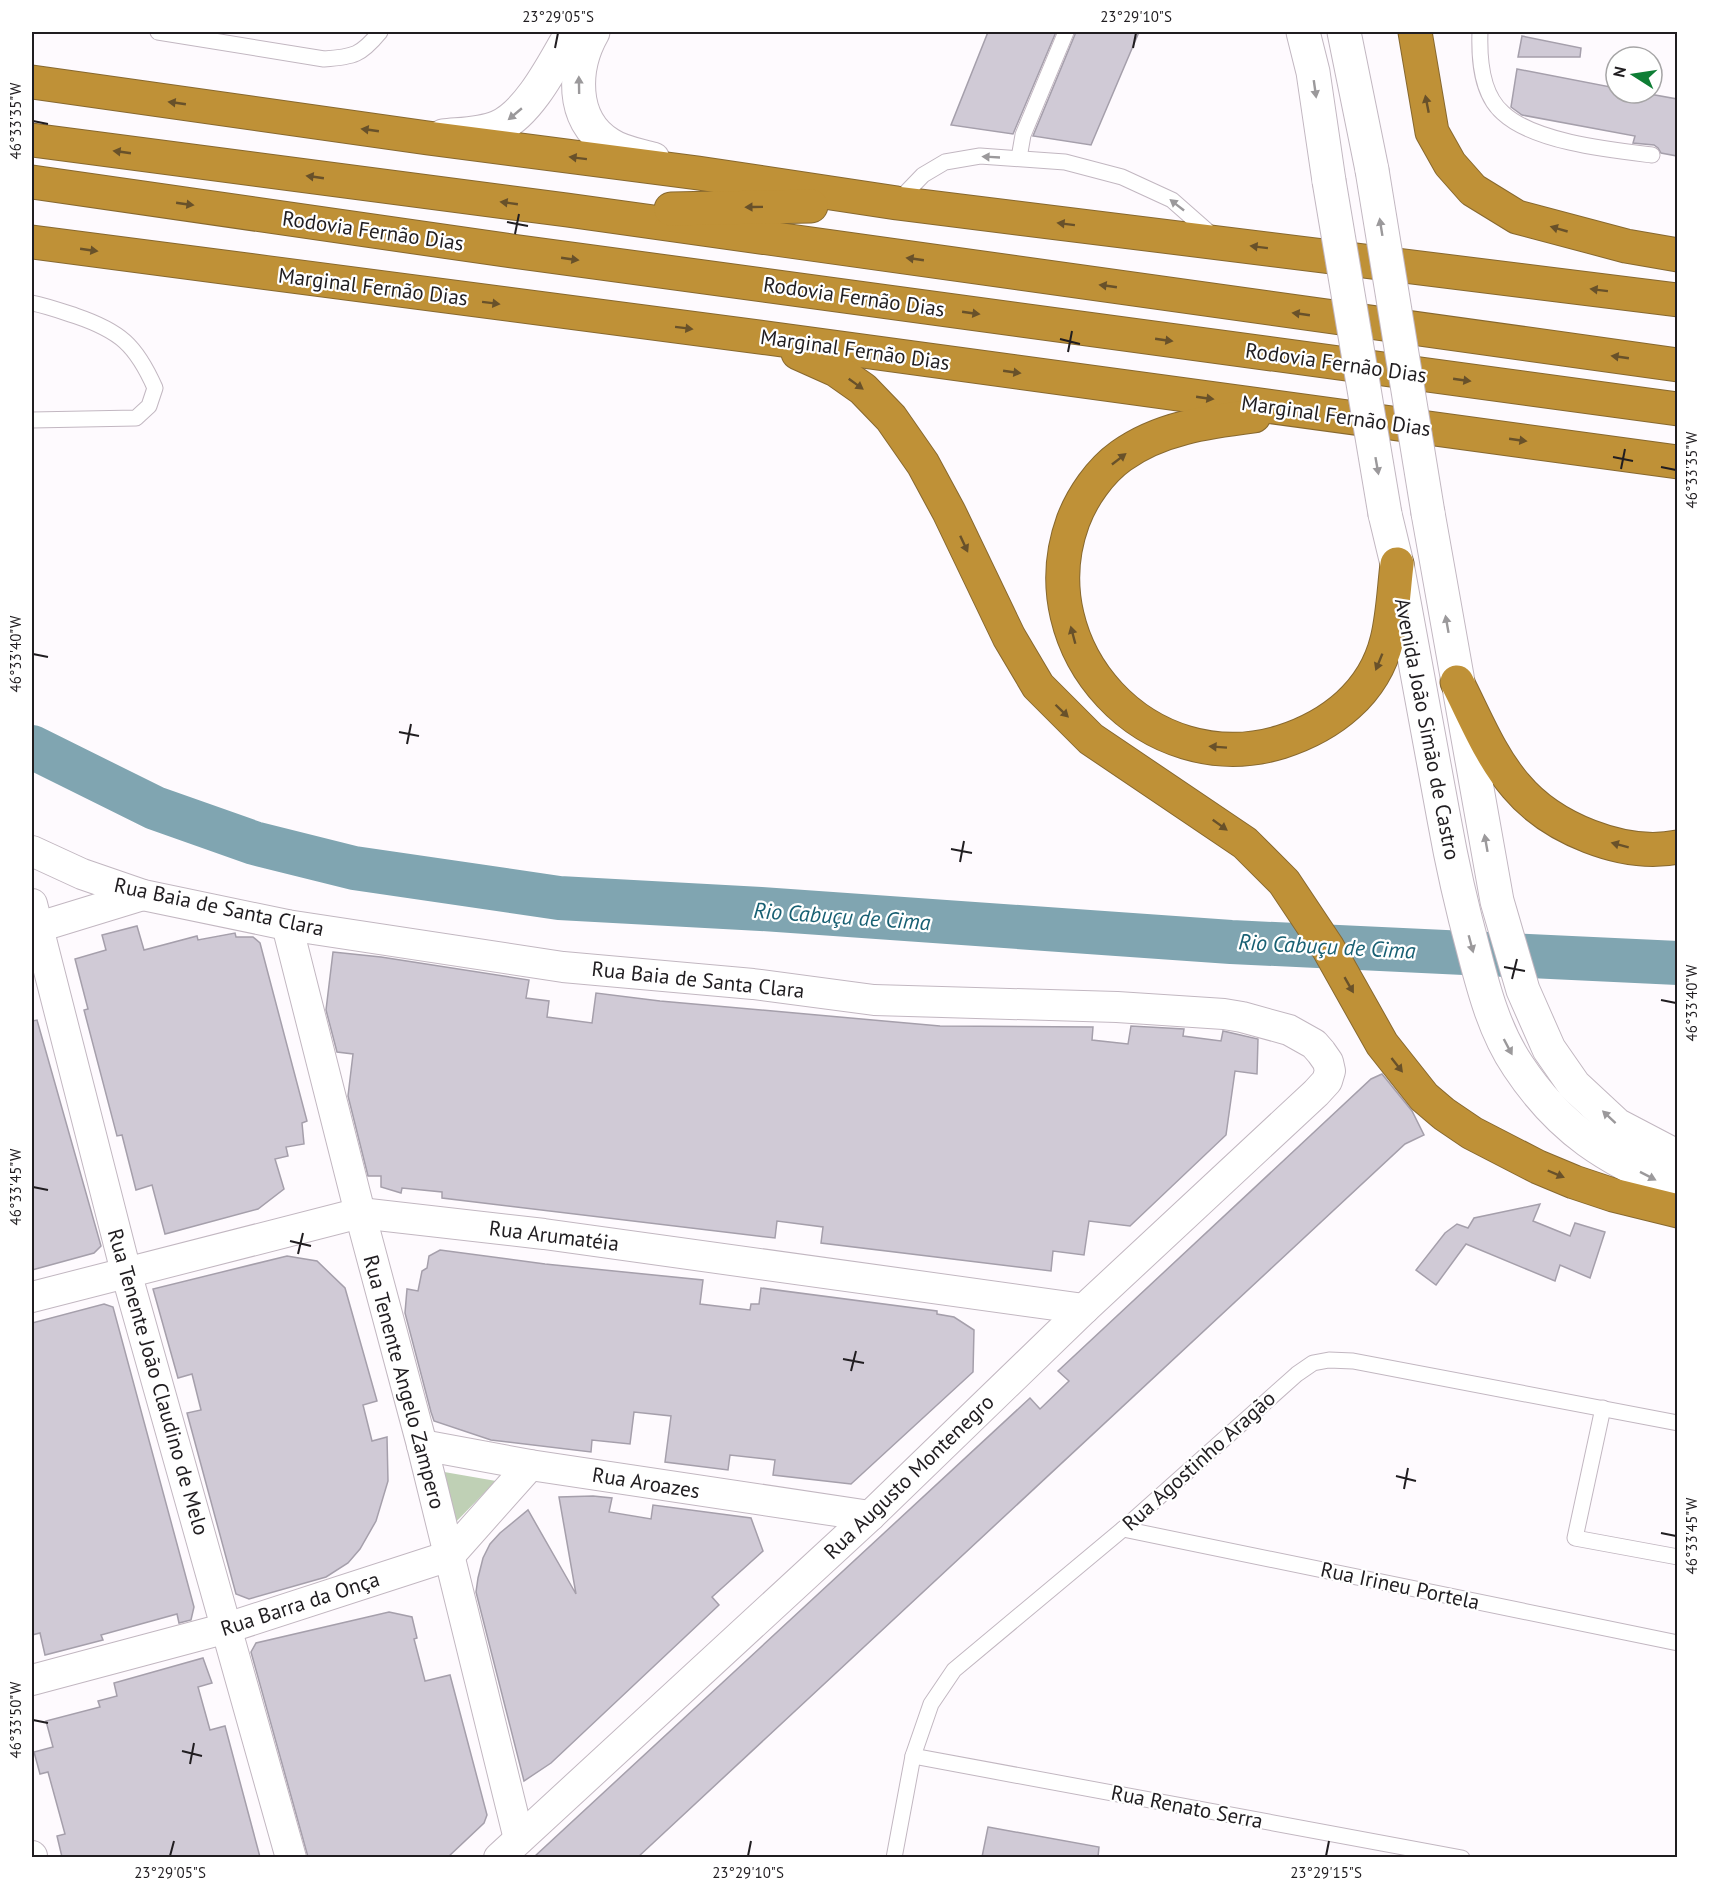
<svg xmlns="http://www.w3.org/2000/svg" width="1709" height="1889" font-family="'PT Sans',sans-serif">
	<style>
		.green { fill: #bfd0b5 }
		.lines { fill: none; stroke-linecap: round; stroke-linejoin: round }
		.river { stroke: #80a5b1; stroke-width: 44 }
		.building { fill: #d0cad6; stroke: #a59fab; stroke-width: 1.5 }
		.lane-casing { stroke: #c2b7c1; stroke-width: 17 }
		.street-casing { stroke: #c2b7c1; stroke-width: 32 }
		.secondary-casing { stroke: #c2b7c1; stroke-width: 35 }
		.highway-casing { stroke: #87682f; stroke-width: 35 }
		.lane { stroke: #fff; stroke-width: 15 }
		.street { stroke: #fff; stroke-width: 30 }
		.secondary { stroke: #fff; stroke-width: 33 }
		.highway { stroke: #bf9137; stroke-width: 33 }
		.secondary-bridge-casing { stroke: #c2b7c1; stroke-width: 35; stroke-linecap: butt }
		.secondary-bridge { stroke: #fff; stroke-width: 33 }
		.oneway { fill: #9b999b }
		.oneway2 { fill: #68512a }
		.ticks { fill: none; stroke: #201d20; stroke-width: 2 }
		.labels { text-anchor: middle; stroke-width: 4.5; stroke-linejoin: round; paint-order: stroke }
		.street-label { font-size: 21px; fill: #201d20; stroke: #fff }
		.water-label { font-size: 22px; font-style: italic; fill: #186073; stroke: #fff }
		.neatline { fill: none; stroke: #201d20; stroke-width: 2 }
		.ticks-label { font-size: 15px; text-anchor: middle; fill: #201d20 }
	</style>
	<rect width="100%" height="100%" fill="#fefafe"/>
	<polygon class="green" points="427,1469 496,1481 446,1532"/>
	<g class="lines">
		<polyline class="river" points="32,747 155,808 254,843 354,868 559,898 761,909 1231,942 1678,963"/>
	</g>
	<g class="building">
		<polygon points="988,32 1056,32 1013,134 951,125"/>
		<polygon points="1076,32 1139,32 1091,145 1033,136"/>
		<polygon points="1522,36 1581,48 1580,57 1518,57"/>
		<polygon points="1517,69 1616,88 1616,93 1644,93 1677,99 1677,156 1661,153 1658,148 1654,145 1633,143 1635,136 1522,115 1511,107"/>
		<polygon points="137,926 144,950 197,936 198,940 235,933 236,937 253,937 260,943 307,1121 302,1123 304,1144 286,1147 288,1156 275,1159 284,1189 258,1209 165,1234 152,1185 136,1190 122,1135 117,1136 84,1010 88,1009 75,959 106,950 102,935"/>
		<polygon points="333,952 381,957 529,980 526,998 549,1001 547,1017 592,1023 596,993 660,1001 940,1026 1093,1027 1092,1040 1128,1044 1131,1026 1184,1029 1183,1036 1221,1041 1223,1031 1258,1039 1257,1074 1235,1071 1226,1135 1130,1226 1089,1221 1084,1255 1053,1251 1051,1271 821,1243 823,1227 777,1221 775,1238 442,1198 442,1192 402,1188 401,1193 381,1187 381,1176 368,1176 348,1096 353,1054 337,1052 326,1010"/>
		<polygon points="37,1020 101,1246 94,1253 32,1270 32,1021"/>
		<polygon points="1382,1074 1412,1111 1424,1135 1405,1144 638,1857 534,1857 1030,1398 1040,1409 1069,1381 1058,1371 1371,1079"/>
		<polygon points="1540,1204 1533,1221 1570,1236 1575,1223 1605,1232 1590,1278 1560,1265 1555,1281 1466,1244 1436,1285 1416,1270 1445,1233 1457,1224 1468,1228 1474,1218"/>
		<polygon points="440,1250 545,1264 703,1280 700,1304 750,1310 751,1304 759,1304 761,1288 937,1311 937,1314 954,1317 974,1330 973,1372 851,1484 773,1475 775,1460 730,1455 728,1470 665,1462 671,1416 634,1412 630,1444 592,1440 591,1452 491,1440 434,1421 431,1412 405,1313 407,1289 418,1291 422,1271 427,1268 429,1256"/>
		<polygon points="287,1256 317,1261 345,1288 377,1401 363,1405 372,1441 387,1437 388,1481 376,1521 360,1549 348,1563 326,1577 249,1599 236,1594 187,1413 201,1410 192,1374 178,1378 153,1289"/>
		<polygon points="104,1304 113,1307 194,1607 191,1620 179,1623 177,1614 101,1635 103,1640 45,1655 40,1633 32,1635 32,1323"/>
		<polygon points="593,1496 612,1498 609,1512 651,1519 653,1505 751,1518 763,1551 712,1597 719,1605 551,1763 524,1781 476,1592 478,1578 483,1558 490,1544 500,1533 528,1510 576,1594 559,1497"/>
		<polygon points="389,1612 412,1617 417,1638 414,1639 425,1681 450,1675 487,1815 484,1823 448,1857 308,1857 251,1652 256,1643"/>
		<polygon points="203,1658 212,1683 198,1687 210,1730 225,1726 260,1857 62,1857 57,1836 65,1834 48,1772 40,1774 34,1752 53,1747 46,1721 100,1707 98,1701 117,1696 114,1683"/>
		<polygon points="988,1827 1099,1847 1098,1857 982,1857"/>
	</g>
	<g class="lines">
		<g class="lane-casing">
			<g id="lane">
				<path d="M158 32 324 59C354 57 361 55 380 32"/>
				<path d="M1480 32C1479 59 1481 94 1503 113 1534 142 1610 150 1652 155"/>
				<polyline points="1019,158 1023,135 1066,32"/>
				<polyline points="897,202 923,175 945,162 980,156 1065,162 1122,177 1172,200 1214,237"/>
				<path d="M32 303C47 306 61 311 76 316 120 331 136 345 155 388L149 406 136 418 32 420"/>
				<polyline points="1603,1408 1575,1538 1678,1557"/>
				<polyline points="1123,1529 1678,1643"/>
				<polyline points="913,1756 1462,1858"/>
				<polyline points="894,1858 913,1756 931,1704 954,1670 1123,1529 1297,1374 1313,1363 1329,1360 1353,1361 1678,1423"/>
			</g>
		</g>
		<g class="street-casing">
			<g id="street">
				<polyline points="32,851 82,874 143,895 287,925 563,967 753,984 874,1000 1117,1007 1224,1014 1242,1017 1289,1030 1314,1044 1321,1052 1328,1062 1330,1071 1327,1081 1316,1093 1084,1309 870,1516 499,1858"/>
				<polyline points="32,904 126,1272 291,1858"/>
				<polyline points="287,925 360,1213 422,1445 519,1839"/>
				<polyline points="32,929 143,895"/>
				<polyline points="32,1297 360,1213 544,1234 1084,1309"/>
				<polyline points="422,1445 530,1465 870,1516"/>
				<polyline points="32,1680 227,1628 449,1556 530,1465"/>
				<polyline points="32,1856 32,1858"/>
			</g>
		</g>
		<g class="secondary-casing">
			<g id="secondary">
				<path d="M593 32C573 67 570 120 609 144 622 153 639 155 653 159"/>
				<polyline points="1303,32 1313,72 1329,181"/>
				<polyline points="1344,32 1372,170"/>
				<path d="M443 136C461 134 482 134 498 127 530 113 555 61 572 32"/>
				<polyline points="1428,513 1497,901 1523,990 1549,1049 1574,1085 1617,1125 1678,1157"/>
				<path d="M1385 514 1397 564C1412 649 1428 734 1444 819 1452 864 1462 908 1474 952 1484 991 1495 1032 1518 1066 1561 1131 1608 1159 1678 1189"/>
			</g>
		</g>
		<g class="highway-casing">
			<g id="highway">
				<polyline points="1415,32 1432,132 1450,164 1473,190 1517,217 1626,246 1678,255"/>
				<polyline points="32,82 428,138 698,173 897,203 1678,300"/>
				<polyline points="32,140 567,210 1678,365"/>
				<polyline points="32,182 512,251 1678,409"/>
				<polyline points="671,209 811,206"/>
				<polyline points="32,242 767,338 1678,462"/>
				<polyline points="798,353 836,370 863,389 891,418 923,464 949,512 1009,637 1038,686 1091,739 1245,843 1284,882 1328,948 1382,1044 1424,1097 1444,1114 1472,1133 1538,1167 1574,1182 1613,1195 1678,1211"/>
				<path d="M1254 416C1207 422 1160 428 1121 456 1100 471 1082 497 1073 521 1026 650 1149 782 1281 742 1331 726 1374 693 1387 640 1393 616 1394 589 1397 564"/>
				<path d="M1457 682C1475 717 1490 756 1516 786 1551 828 1623 858 1678 847"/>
			</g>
		</g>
		<use href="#lane" class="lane"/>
		<use href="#street" class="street"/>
		<use href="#secondary" class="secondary"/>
		<use href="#highway" class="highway"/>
		<g class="secondary-bridge-casing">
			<g id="secondary-bridge">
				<polyline points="1372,170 1428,513"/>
				<polyline points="1329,181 1385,514"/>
			</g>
		</g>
		<use href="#secondary-bridge" class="secondary-bridge"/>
	</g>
	<defs><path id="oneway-solid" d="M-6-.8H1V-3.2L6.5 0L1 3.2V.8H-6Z" transform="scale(1.5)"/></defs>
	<g class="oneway">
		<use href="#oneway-solid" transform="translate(579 85) rotate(-91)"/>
		<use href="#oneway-solid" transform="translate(1315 89) rotate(82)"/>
		<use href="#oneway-solid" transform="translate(515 114) rotate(140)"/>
		<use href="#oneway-solid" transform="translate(991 157) rotate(-177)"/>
		<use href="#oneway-solid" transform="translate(1177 205) rotate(-142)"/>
		<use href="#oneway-solid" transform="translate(1381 227) rotate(-99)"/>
		<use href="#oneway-solid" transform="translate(1377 466) rotate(80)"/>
		<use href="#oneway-solid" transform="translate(1447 624) rotate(-100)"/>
		<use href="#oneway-solid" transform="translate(1486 843) rotate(-100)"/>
		<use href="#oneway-solid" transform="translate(1471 944) rotate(75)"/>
		<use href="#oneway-solid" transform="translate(1508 1047) rotate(62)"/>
		<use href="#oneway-solid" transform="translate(1609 1117) rotate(-137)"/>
		<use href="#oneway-solid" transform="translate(1648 1176) rotate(27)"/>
	</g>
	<g class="oneway2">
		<use href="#oneway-solid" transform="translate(177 103) rotate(-172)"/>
		<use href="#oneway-solid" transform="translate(1427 104) rotate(-101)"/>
		<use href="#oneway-solid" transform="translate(370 130) rotate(-172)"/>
		<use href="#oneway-solid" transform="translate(122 152) rotate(-172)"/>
		<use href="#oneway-solid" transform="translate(578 158) rotate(-173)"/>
		<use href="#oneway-solid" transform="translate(315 177) rotate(-172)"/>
		<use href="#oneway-solid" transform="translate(509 203) rotate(-172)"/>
		<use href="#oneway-solid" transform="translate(185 204) rotate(8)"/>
		<use href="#oneway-solid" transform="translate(754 207) rotate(179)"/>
		<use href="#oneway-solid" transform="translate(1066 224) rotate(-173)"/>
		<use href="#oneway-solid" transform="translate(1559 229) rotate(-164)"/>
		<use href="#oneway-solid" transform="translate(1259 247) rotate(-173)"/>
		<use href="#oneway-solid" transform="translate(89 250) rotate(8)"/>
		<use href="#oneway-solid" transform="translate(570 259) rotate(8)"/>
		<use href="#oneway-solid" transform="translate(915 259) rotate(-172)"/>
		<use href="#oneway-solid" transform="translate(1108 286) rotate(-172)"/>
		<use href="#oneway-solid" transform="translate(1599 290) rotate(-173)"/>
		<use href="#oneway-solid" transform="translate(491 303) rotate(7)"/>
		<use href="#oneway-solid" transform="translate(971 313) rotate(8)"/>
		<use href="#oneway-solid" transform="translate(1301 314) rotate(-172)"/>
		<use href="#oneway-solid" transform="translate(684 328) rotate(7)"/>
		<use href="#oneway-solid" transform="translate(1164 340) rotate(8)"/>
		<use href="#oneway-solid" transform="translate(1620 357) rotate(-172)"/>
		<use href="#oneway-solid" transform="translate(1012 372) rotate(8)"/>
		<use href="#oneway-solid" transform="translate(1462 380) rotate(8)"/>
		<use href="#oneway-solid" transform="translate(856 384) rotate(36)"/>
		<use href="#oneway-solid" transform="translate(1205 398) rotate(8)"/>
		<use href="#oneway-solid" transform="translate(1518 440) rotate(8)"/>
		<use href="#oneway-solid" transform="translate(1119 459) rotate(-38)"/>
		<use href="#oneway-solid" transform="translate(964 544) rotate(65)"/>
		<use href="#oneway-solid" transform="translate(1073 635) rotate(-105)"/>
		<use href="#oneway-solid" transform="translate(1379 662) rotate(112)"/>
		<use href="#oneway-solid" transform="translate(1062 711) rotate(44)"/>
		<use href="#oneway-solid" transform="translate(1218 747) rotate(-176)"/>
		<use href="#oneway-solid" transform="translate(1220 825) rotate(36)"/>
		<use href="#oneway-solid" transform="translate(1620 845) rotate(-165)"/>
		<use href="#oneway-solid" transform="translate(1349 985) rotate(60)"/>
		<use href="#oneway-solid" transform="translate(1397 1065) rotate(52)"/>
		<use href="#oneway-solid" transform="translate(1556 1174) rotate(23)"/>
	</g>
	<path class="ticks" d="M555 48 558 33M1133 48 1136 33M33 121 48 124M507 222 528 226M515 234 519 214M1060 339 1080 344M1068 352 1072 331M1613 457 1633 461M1661 467 1676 470M1621 469 1625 449M33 654 48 657M399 732 419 736M407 744 411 724M951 849 972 853M960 862 964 841M1504 967 1525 971M1512 979 1517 959M1661 1000 1676 1003M33 1187 48 1190M290 1241 311 1246M298 1254 303 1233M843 1359 864 1363M851 1371 856 1351M1396 1476 1416 1481M1404 1489 1408 1468M1661 1533 1676 1536M33 1720 48 1723M182 1751 202 1756M190 1764 194 1743M170 1856 174 1841M748 1856 751 1841M1326 1856 1329 1841"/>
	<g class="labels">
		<g class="street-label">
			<text transform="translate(373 231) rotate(8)" y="7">Rodovia Fernão Dias</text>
			<text transform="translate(373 287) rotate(7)" y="7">Marginal Fernão Dias</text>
			<text transform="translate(854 297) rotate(8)" y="7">Rodovia Fernão Dias</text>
			<text transform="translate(855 350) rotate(8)" y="7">Marginal Fernão Dias</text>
			<text transform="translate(1336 363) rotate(8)" y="7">Rodovia Fernão Dias</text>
			<text transform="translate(1336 416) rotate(8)" y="7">Marginal Fernão Dias</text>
			<text transform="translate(1427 729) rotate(79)" y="7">Avenida João Simão de Castro</text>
			<text transform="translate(219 907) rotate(12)" y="7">Rua Baia de Santa Clara</text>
			<text transform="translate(698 980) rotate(6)" y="7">Rua Baia de Santa Clara</text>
			<text transform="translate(554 1236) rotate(7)" y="7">Rua Arumatéia</text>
			<text transform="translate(158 1382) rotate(74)" y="7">Rua Tenente João Claudino de Melo</text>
			<text transform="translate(404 1382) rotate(75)" y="7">Rua Tenente Angelo Zampero</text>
			<text transform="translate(1199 1461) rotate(-42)" y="7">Rua Agostinho Aragão</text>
			<text transform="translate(909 1477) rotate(-44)" y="7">Rua Augusto Montenegro</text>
			<text transform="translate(646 1483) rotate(9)" y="7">Rua Aroazes</text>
			<text transform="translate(1400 1586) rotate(12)" y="7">Rua Irineu Portela</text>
			<text transform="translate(300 1604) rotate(-18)" y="7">Rua Barra da Onça</text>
			<text transform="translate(1187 1807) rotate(11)" y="7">Rua Renato Serra</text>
		</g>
		<g class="water-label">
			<text transform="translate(842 916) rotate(4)" y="8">Rio Cabuçu de Cima</text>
			<text transform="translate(1327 946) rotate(3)" y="8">Rio Cabuçu de Cima</text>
		</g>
	</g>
	<rect width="1709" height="1889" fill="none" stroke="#ffffff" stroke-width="66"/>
	<g transform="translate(1634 75) rotate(282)"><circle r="28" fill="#ffffff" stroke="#a6a5a6" stroke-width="1.5"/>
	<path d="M0-4.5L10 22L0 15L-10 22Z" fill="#0e7e35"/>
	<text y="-9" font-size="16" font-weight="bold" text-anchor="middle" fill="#201d20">N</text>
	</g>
	<rect x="33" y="33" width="1643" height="1823" class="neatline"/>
	<g class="ticks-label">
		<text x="558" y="22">23°29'05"S</text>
		<text x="1136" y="22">23°29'10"S</text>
		<text transform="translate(16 121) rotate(-90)" y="5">46°33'35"W</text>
		<text transform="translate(1692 470) rotate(-90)" y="5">46°33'35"W</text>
		<text transform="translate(16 654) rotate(-90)" y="5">46°33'40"W</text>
		<text transform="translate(1692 1003) rotate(-90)" y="5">46°33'40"W</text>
		<text transform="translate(16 1187) rotate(-90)" y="5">46°33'45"W</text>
		<text transform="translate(1692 1536) rotate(-90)" y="5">46°33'45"W</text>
		<text transform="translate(16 1720) rotate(-90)" y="5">46°33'50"W</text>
		<text x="170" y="1878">23°29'05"S</text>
		<text x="748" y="1878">23°29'10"S</text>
		<text x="1326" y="1878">23°29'15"S</text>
	</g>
</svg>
